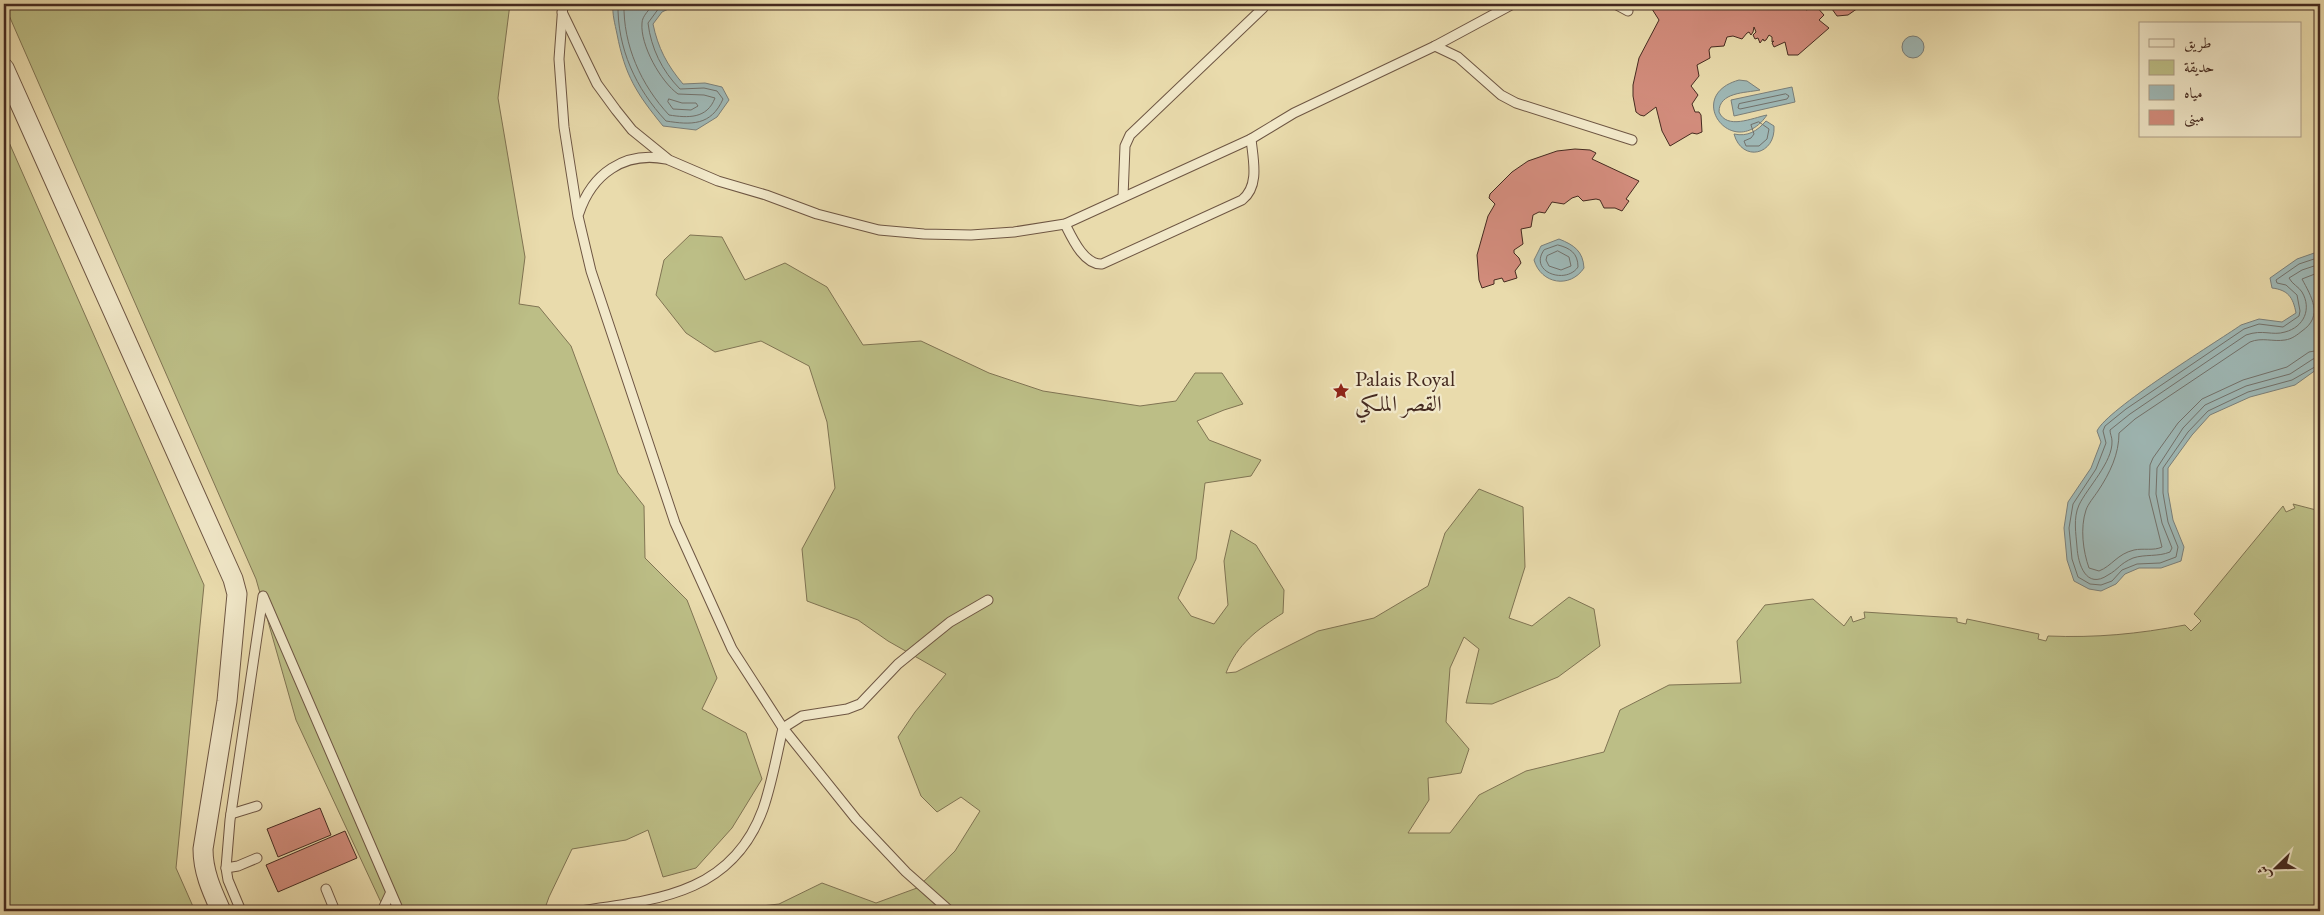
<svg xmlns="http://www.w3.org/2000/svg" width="2324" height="915" font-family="'EB Garamond',Amiri,serif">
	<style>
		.green { fill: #bcbe86; stroke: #807453 }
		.water { fill: #9eb8b6; stroke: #7a7f7a }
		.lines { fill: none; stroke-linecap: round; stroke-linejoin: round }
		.shore { stroke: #72716b; stroke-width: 1 }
		.building { fill: #d28c7c; stroke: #452a20 }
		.lane-casing { stroke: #6e5643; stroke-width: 11 }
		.street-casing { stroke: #6e5643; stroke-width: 21 }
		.lane { stroke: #f1e8c9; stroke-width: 9 }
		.street { stroke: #f1e8c9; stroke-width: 19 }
		.labels { text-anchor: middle; stroke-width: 4.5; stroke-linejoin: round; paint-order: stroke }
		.poi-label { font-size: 22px; fill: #452a20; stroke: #f1e8c9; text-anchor: start }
	</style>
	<rect width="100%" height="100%" fill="#e9dbac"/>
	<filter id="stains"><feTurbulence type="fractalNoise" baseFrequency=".004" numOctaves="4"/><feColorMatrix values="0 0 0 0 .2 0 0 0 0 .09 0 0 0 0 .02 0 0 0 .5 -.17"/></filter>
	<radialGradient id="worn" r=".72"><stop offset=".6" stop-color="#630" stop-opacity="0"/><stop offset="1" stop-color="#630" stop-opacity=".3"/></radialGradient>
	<g class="green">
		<polygon points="4,4 510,4 498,98 525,257 519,304 539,307 571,346 618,473 644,506 645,558 687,600 717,678 702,709 746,733 762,779 732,828 696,868 663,877 648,830 626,840 572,849 549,897 544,911 385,911 296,720 256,579"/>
		<polygon points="4,131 204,585 176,868 195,911 4,911"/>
		<path d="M690 235 722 237 745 280 785 263 827 287 863 345 921 341 989 373 1043 391 1140 406 1176 401 1195 373H1222L1243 404 1224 410 1197 421 1209 440 1261 460 1251 476 1205 483 1196 559 1178 598 1191 616 1214 624 1228 605 1224 561 1231 530 1256 545 1284 590 1283 613C1258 629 1237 644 1226 673L1236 672 1318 631 1374 618 1428 586 1445 533 1479 489 1523 507 1525 567 1509 618 1532 626 1569 597 1594 609 1600 646 1558 677 1492 704 1466 703 1479 649 1464 637 1450 668 1446 722 1469 749 1461 773 1428 778 1429 800 1408 833H1450L1479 795 1526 771 1604 752 1620 710 1669 685 1741 683 1737 641 1765 605 1813 599 1844 626 1851 616 1853 622 1865 618 1864 612 1957 618V622L1966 624 1967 619 2039 634 2038 639 2046 641 2048 636C2096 638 2138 634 2185 625L2191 631 2201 621 2194 614 2283 506 2286 512 2295 508 2293 504 2320 511V911H718L779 904 822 883 876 903 917 888 955 851 980 811 961 797 937 812 921 796 898 737 915 712 946 674 888 641 858 620 807 601 802 549 835 488 827 422 809 366 761 341 715 352 686 333 656 295 664 260Z"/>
	</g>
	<g class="water">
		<path d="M613 4H679L662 12 653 24C658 48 667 65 683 84L705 83 722 87 729 100 717 117 696 130 663 126C637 94 625 76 617 34 615 24 612 14 613 4Z"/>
		<circle cx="1913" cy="47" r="11"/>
		<path d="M1739 80 1747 81 1760 90C1745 93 1719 92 1719 112 1727 130 1752 118 1767 115 1734 163 1682 96 1739 80Z"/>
		<polygon points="1792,87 1795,102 1734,116 1731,100"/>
		<path d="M1766 121 1774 126C1776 155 1742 163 1734 134 1748 137 1757 131 1766 121Z"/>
		<path d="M1559 239C1574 245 1583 251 1584 268 1570 289 1541 284 1534 260L1541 246Z"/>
		<path d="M2320 251V367L2295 385 2250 397 2210 415 2192 435 2168 468V492L2173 520 2184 547 2181 561 2161 568H2139L2125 574 2116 584 2101 591 2089 589 2074 581 2067 560 2064 528 2068 502 2091 468 2101 442 2097 431C2107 409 2215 343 2241 325L2259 319 2282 322 2296 313C2293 297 2288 290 2272 288L2270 278 2297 259Z"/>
	</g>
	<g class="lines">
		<g class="shore">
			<path d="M618 4C617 48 636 89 666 121 691 125 711 126 723 99L717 91 704 88 680 89C662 71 651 48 648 23L659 8 668 4"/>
			<path d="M624 4C623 45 641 85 669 115 688 118 707 119 715 98L704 95 678 94C661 82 640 45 642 23 642 16 650 9 654 4"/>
			<polygon points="1786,94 1789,96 1787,99 1740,109 1738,108 1739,104"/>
			<polygon points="669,99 682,103 696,103 698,106 691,110 673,109 668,102"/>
			<polygon points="1759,122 1769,129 1767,139 1759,146 1746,146 1744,141 1751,138 1754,134 1751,125"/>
			<path d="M1558 245C1570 248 1578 253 1578 267 1566 285 1528 272 1544 250Z"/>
			<polygon points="1558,251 1569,257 1571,266 1561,270 1549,266 1546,260 1547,256"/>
			<polyline points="2320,257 2299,264 2276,280 2277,283 2286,285 2297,295 2300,311 2299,316 2283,327 2259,324 2244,329 2126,409 2105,426 2103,431 2106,443 2096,469 2073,504 2069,528 2072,559 2078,577 2090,584 2101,585 2112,581 2122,570 2137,564 2160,563 2176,557 2178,547 2168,522 2163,493 2163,468 2188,432 2208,411 2248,392 2292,380 2320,364"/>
			<path d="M2320 264 2302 270 2289 278C2292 284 2299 287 2302 292 2312 309 2304 327 2285 332 2272 336 2263 329 2246 335L2130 414 2110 430C2110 434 2112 437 2112 441 2113 462 2087 488 2079 505 2073 518 2076 534 2077 547 2078 564 2086 590 2108 575 2119 569 2119 564 2133 558 2145 554 2158 557 2170 552L2172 548 2162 523 2156 494 2157 468 2183 428 2205 405 2246 386 2290 374 2313 359 2320 357"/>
			<path d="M2320 272 2302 279C2311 296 2324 316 2302 331 2297 335 2292 339 2285 340 2273 342 2262 337 2250 342L2135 419 2119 433C2119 454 2110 473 2098 491 2094 497 2088 504 2086 510 2080 528 2083 551 2089 568L2099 571C2112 566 2117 554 2134 550 2143 548 2154 551 2162 547L2149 495 2150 465 2153 458 2178 423 2202 399 2243 380 2287 367 2309 352 2320 350"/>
		</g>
	</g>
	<g class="building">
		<polygon points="1658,4 1792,4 1807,10 1814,4 1824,15 1819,20 1829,28 1798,55 1788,55 1785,42 1774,47 1772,43 1774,41 1772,42 1772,37 1769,35 1766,40 1764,41 1763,39 1760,43 1758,38 1755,39 1753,35 1756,32 1754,27 1753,32 1751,35 1749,32 1747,33 1742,39 1733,36 1727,37 1724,46 1711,47 1709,50 1710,58 1697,65 1699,76 1691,86 1698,95 1692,104 1695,112 1699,112 1701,115 1702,132 1697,134 1692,133 1670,146 1662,131 1656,107 1644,116 1640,115 1636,112 1633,96 1633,85 1639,58 1659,20 1652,9"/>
		<polygon points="1831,4 1861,4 1861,6 1848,15 1837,16 1832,9"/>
		<polygon points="1575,149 1590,150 1596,153 1592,159 1639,181 1626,199 1629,201 1622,211 1615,208 1604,208 1600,200 1596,199 1583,201 1578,196 1572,198 1564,204 1552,202 1545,213 1539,212 1533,215 1531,227 1521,229 1523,244 1514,250 1514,253 1519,258 1521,263 1515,271 1517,278 1504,282 1502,278 1494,280 1494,284 1482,288 1479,280 1477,255 1488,216 1495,204 1489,198 1490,194 1512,172 1528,161 1557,151"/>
		<polygon points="320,808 331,835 278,857 267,829"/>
		<polygon points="345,831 357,858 278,892 266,865"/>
	</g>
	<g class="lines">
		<g class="lane-casing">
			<g id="lane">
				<path d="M563 4 559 59 564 127 578 216 591 271 675 523 732 649 783 728C777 754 772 783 763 809 732 894 657 900 579 911"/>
				<polyline points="1615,4 1628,11"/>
				<polyline points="562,12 597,84 616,110 632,130 669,160 718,181 766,195 817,214 879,230 924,234 971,235 1014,232 1065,224 1251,139 1294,113 1435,46 1513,4"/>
				<polyline points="1435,46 1458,57 1501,95 1516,103 1632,140"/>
				<polyline points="1123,197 1125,146 1130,135 1263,8 1265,4"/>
				<path d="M579 213C592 174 624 151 666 159"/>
				<path d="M1065 224C1072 238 1084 265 1102 264L1242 200C1260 186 1253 159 1251 139"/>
				<polyline points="231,814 257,806"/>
				<polyline points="226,868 238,866 257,858"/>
				<polyline points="326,889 335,911"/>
				<polyline points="241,911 228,880 226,868 230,820 263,596 399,911"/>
				<polyline points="382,911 390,894"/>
				<polyline points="950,911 906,872 856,819 783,728 802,716 847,709 860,704 898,664 950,622 988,600"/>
			</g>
		</g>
		<g class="street-casing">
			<path id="street" d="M4 68 233 579 237 594 227 701 203 849C203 872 212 891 221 911"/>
		</g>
		<use href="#lane" class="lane"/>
		<use href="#street" class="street"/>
	</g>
	<defs>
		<g id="sight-bare" transform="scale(1.35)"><path d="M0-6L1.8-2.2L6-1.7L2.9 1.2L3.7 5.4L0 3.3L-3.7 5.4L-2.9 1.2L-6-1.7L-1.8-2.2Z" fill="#8f2418" stroke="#f1e8c9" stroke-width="2.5" paint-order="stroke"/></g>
	</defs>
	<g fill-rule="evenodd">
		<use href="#sight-bare" x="1341" y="391"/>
	</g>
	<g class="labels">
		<g class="poi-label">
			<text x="1355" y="386">Palais Royal<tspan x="1355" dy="25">القصر الملكي</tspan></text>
		</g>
	</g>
	<rect width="2324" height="915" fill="none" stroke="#e9dbac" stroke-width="20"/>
	<rect x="5" y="5" width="2314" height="905" fill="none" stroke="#452a20" stroke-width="2.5"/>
	<rect x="10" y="10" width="2304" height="895" fill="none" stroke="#452a20"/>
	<rect x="2139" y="22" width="162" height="115" fill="#f1e8c9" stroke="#ac9c85"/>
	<rect x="2149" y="39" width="25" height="8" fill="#f1e8c9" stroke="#ac9c85"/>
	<text x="2184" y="48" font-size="15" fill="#452a20">طريق</text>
	<rect x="2149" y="60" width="25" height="15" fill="#bcbe86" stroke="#ac9c85"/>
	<text x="2184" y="72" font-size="15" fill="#452a20">حديقة</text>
	<rect x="2149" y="85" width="25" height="15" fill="#9eb8b6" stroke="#ac9c85"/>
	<text x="2184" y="98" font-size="15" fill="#452a20">مياه</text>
	<rect x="2149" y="110" width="25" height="15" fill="#d28c7c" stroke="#ac9c85"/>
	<text x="2184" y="122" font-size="15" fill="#452a20">مبنى</text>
	<g transform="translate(2276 868) rotate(247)" stroke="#f1e8c9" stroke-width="4" paint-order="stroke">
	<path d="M0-4L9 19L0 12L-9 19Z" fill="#452a20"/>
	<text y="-8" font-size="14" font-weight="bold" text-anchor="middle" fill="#452a20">ش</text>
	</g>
	<rect width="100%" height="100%" filter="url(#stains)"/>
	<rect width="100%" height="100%" fill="url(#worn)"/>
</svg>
